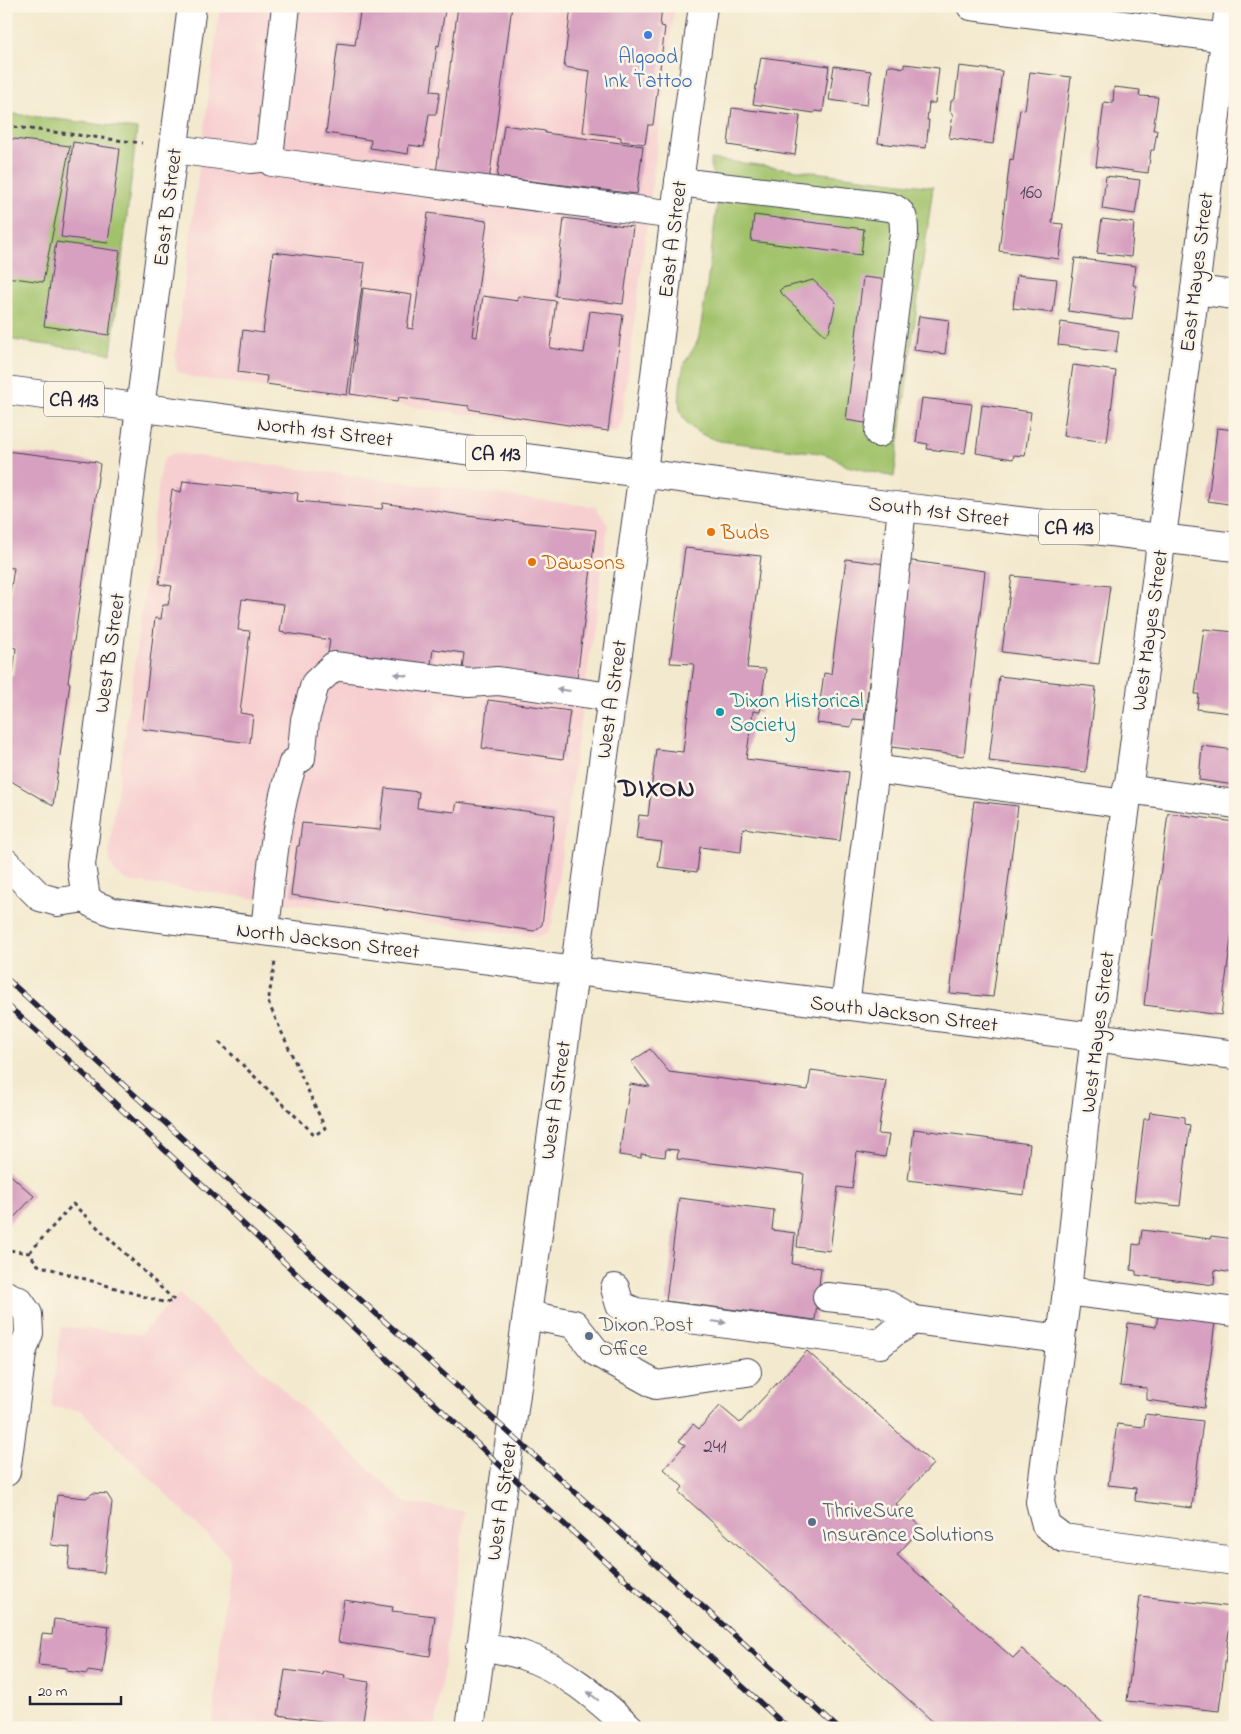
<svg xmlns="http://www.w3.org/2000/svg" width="1241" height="1734" font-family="'Indie Flower',sans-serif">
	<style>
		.built { fill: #f7cfd0 }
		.green { fill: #a1c26b; stroke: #627253 }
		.building { fill: #d7a0c0 }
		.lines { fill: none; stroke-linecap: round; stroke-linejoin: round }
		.minor-casing { stroke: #414051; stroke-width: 30 }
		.major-casing { stroke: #414051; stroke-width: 30 }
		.path { stroke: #414051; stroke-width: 3; stroke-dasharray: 4 4; stroke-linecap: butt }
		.minor { stroke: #fff; stroke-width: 28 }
		.major { stroke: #fff; stroke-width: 28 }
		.rail-casing { stroke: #22223b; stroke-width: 5.5 }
		.rail { stroke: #fcf5e5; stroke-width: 4; stroke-dasharray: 11; stroke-linecap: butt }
		.oneway { fill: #9c9ca7 }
		.shop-dot { fill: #3f7fe0; stroke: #fcf5e5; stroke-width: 2 }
		.food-dot { fill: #e8710a; stroke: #fcf5e5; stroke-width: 2 }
		.culture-dot { fill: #0f9aa8; stroke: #fcf5e5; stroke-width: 2 }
		.service-dot { fill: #5c6f8a; stroke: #fcf5e5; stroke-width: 2 }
		.labels { text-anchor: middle; stroke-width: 5; stroke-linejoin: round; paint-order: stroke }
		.number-label { font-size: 19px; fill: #4f425c }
		.shield { fill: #fcf5e5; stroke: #63616e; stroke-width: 1 }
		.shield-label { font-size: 20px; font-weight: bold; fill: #22223b }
		.shop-label { font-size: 21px; fill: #366cbe; stroke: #fcf5e5 }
		.street-label { font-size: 21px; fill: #22223b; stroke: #fcf5e5 }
		.food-label { font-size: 21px; fill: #c56008; stroke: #fcf5e5; text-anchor: start }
		.culture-label { font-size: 21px; fill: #0d838f; stroke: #fcf5e5; text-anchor: start }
		.service-label { font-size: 21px; fill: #4e5e75; stroke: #fcf5e5; text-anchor: start }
		.district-label { font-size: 26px; font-weight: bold; letter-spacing: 1px; fill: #22223b; stroke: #fcf5e5 }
	</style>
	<rect width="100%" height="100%" fill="#fcf5e5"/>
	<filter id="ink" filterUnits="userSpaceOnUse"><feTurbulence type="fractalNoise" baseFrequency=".02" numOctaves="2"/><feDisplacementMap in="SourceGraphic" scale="10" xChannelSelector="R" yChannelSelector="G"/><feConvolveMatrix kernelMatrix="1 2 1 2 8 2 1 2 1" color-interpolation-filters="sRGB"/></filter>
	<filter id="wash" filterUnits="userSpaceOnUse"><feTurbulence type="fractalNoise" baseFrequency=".0096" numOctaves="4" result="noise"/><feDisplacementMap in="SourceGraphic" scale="20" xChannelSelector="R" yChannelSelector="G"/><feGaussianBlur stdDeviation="1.12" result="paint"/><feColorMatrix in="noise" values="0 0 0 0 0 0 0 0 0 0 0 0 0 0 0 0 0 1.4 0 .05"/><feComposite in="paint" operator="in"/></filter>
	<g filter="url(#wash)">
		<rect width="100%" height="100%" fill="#f3e9ce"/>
		<g class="built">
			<polygon points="220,6 675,6 622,420 617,431 607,433 190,377 177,371 175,357"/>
			<polygon points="175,453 596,507 608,525 552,924 548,932 537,937 531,936 134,882 124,879 116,873 110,863 109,852 161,467 165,457"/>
			<polygon points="179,1294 405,1502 465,1512 435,1728 212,1728 229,1556 80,1410 51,1407 61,1327 141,1334"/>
		</g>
		<g class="green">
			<polygon points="6,113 137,129 111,354 6,339"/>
			<path d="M711 159 933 187 894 477 847 466 830 456 820 453 720 441C702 436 685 428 680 409 678 398 681 373 685 363 689 354 697 346 699 336 708 288 712 239 719 191L711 169Z"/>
		</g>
		<g id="blocks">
			<g class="building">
				<polygon points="361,6 422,6 421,8 445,10 439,46 437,45 431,91 440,92 436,114 429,114 424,147 409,145 408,154 370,148 371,140 326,133 338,43 355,45"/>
				<polygon points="458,6 512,6 489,181 436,173"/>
				<polygon points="571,6 662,7 660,26 665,27 653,125 648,125 645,144 621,141 621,137 583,132 590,71 564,67"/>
				<polygon points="761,57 829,66 823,112 815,111 814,113 753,104"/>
				<polygon points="904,64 939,68 935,103 929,103 927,120 929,120 926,148 878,143 888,65 904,68"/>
				<polygon points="834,66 871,71 867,105 829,100"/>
				<polygon points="959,66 1002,71 993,144 949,138 953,115 950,111 951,101 955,98"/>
				<polygon points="1030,72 1071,77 1052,223 1063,224 1059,259 999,251 1010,159 1013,160 1020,109 1025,110"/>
				<polygon points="1114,87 1140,90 1139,96 1158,97 1153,130 1157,130 1154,150 1151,150 1148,173 1096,166 1104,102 1113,103"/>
				<polygon points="732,108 800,116 795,155 728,145"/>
				<polygon points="504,125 545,131 545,133 643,146 637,194 497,177"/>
				<polygon points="6,138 70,146 43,282 6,277"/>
				<polygon points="73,142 120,149 108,243 61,237"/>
				<polygon points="1106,176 1140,180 1135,214 1102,209"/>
				<polygon points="428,213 487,221 472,336 477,337 483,296 518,301 518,296 556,301 550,348 584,353 590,311 623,315 608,431 503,415 469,409 469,406 399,397 398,401 350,394 363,288 412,295 407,328 413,329"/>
				<polygon points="754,215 864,229 861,255 751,241"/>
				<polygon points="564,218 633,227 623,304 555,296"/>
				<polygon points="1102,219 1134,223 1131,257 1097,253"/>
				<polygon points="56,242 120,251 109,335 44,326"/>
				<polygon points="273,252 365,263 347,395 266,384 267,376 238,372 243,330 263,333"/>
				<polygon points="1075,258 1136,266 1133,285 1136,286 1132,320 1068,311"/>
				<polygon points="1017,275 1057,279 1053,313 1013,308"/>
				<polygon points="863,277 889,280 871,424 846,420"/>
				<polygon points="813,280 836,302 829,332 825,335 779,291 782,288"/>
				<polygon points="919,316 949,320 945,354 914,350"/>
				<polygon points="1061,322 1119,331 1116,352 1058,345"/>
				<polygon points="1073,365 1116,371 1107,442 1063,436"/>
				<polygon points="922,398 972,404 965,453 927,449 928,444 916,442"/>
				<polygon points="982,405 1031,412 1025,456 1014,455 1013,459 976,453"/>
				<polygon points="1217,428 1235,430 1235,505 1208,501"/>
				<polygon points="6,451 97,462 100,464 68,682 70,683 53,806 6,778 6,674 13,675 16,648 6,646 6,620 14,568 6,567"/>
				<polygon points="183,481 298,493 297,501 382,509 383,503 482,518 596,530 576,685 462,669 464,653 433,649 431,664 364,655 364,661 348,655 328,653 330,640 280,632 284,604 242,599 238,630 250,631 240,713 253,715 250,743 142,729 155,618 161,619 163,605 168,605 172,586 159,584 172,490 181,492"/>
				<polygon points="685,548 761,556 747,668 766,669 760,712 753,711 746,759 849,772 840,841 743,828 741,852 700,847 697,872 658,867 662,842 636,839 639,815 648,816 656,749 683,752 694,664 670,663"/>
				<polygon points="846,559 885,564 864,720 853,719 851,727 817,723 824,673 831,674"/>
				<polygon points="905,560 985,571 964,756 883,746"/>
				<polygon points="1012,576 1110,586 1099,664 1002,652"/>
				<polygon points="1204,629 1235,632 1235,705 1232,705 1231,713 1197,709 1199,694 1195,694"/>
				<polygon points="999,676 1096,687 1086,772 989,761"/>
				<polygon points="488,700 570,711 563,759 482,748"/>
				<polygon points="1202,746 1235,750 1235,785 1199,780"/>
				<polygon points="385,788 419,792 417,808 455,812 457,802 555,815 542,925 534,931 291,895 297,846 299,846 302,823 380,830"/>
				<polygon points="974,801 1018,806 993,997 950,993"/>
				<polygon points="1168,813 1235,822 1235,909 1221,1015 1144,1005"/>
				<polygon points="650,1049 669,1072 808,1090 811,1070 886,1080 878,1134 889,1135 885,1157 857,1152 852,1189 838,1187 830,1251 797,1247 804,1174 677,1159 678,1150 666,1149 665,1157 641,1154 641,1158 619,1155 630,1084 650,1087 631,1062"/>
				<polygon points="1150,1112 1185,1117 1185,1124 1190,1125 1180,1206 1134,1201 1144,1119 1149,1119"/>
				<polygon points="914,1129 1030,1144 1024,1195 908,1180"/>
				<polygon points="6,1171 34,1196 6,1226"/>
				<polygon points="679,1198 774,1210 772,1230 795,1233 792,1264 821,1268 815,1320 666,1301"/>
				<polygon points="1142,1230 1210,1239 1211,1236 1235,1239 1233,1273 1215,1270 1214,1285 1136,1275 1136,1271 1131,1270 1133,1244 1140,1245"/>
				<polygon points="1158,1315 1215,1322 1204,1408 1147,1400 1147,1388 1120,1386 1128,1323 1156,1327"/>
				<polygon points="807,1351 933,1464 896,1504 922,1527 897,1555 1013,1658 1022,1649 1109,1728 963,1728 959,1724 955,1728 940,1728 679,1492 683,1487 664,1469 685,1445 679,1441 693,1424 699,1429 720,1406 740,1423"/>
				<polygon points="1145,1414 1203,1421 1192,1508 1135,1501 1136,1488 1108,1485 1117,1424 1144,1427"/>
				<polygon points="93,1493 107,1494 112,1502 104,1573 68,1569 70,1547 51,1545 57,1495 86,1498"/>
				<polygon points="1140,1596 1232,1607 1219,1711 1127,1701"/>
				<polygon points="344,1600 393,1607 392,1611 435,1616 430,1656 338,1642"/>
				<polygon points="54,1619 109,1626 103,1673 87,1671 87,1674 67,1671 67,1668 38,1665 42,1634 52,1635"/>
				<polygon points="285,1670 323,1675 324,1671 345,1675 344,1678 369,1682 362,1727 278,1715"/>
			</g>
		</g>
	</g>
	<g filter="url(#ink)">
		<use href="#blocks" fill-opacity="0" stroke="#414051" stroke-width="1"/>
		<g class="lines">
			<g class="minor-casing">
				<g id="minor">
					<polyline points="286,6 269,157 272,162 675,215"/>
					<polyline points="971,6 1235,39"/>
					<polyline points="1229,6 1195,290 1095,1037 1084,1127 1067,1291 1040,1502 1046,1525 1063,1538 1235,1561"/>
					<polyline points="174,149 250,159 269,157"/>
					<path d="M679 182 890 207C904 211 904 220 904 233L879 433"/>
					<polyline points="1195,290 1235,295"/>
					<polyline points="643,472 679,182 703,6"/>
					<polyline points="875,769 1125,804"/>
					<polyline points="1127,789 1235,804"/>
					<polyline points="6,863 40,897 58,902 86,898"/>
					<polyline points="86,898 95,905 113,912 1235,1055"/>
					<polyline points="86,898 81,865 192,6"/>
					<path d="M265 931C271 875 275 817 293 763L301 758 305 720 315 684 334 666 469 683 498 681 611 697"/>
					<polyline points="845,1006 875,769 902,507"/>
					<polyline points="615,1288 620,1305 636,1312 880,1344 893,1333 914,1320 1061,1339"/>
					<polyline points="1067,1291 1235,1312"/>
					<polyline points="6,1295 19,1301 28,1314 29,1333 22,1353 6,1472"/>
					<polyline points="827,1297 884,1303 914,1320"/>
					<polyline points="527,1315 574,1324 596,1352 656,1385 747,1372"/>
					<path d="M481 1646C495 1649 509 1651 522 1655 564 1668 598 1699 630 1728"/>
				</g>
			</g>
			<g class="major-casing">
				<g id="major">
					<polyline points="6,390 902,507 1235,547"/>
					<path d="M470 1728C528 1309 583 890 643 472"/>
				</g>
			</g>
			<g class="path">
				<polyline points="6,126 142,143"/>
				<polyline points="219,1042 315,1135 325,1128 268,1002 275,962"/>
				<polyline points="6,1256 9,1250 29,1253 38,1265 166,1303 174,1300 73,1204 29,1253"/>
			</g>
			<use href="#minor" class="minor"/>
			<use href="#major" class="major"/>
			<g class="rail-casing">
				<g id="rail">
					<polyline points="6,978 294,1240 838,1728"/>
					<polyline points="6,1004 70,1061 505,1470 788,1728"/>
				</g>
			</g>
			<use href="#rail" class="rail"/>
		</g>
		<defs><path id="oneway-solid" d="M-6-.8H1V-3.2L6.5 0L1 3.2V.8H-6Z" transform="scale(1.25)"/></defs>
		<g class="oneway">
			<use href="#oneway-solid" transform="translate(401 675) rotate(-173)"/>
			<use href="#oneway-solid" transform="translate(563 690) rotate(-172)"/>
			<use href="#oneway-solid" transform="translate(719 1322) rotate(7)"/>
			<use href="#oneway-solid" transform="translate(593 1696) rotate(-141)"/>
		</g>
	</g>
	<circle class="shop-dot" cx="648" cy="35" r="5"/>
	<g class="food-dot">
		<circle cx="711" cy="532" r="5"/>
		<circle cx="532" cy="562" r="5"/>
	</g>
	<circle class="culture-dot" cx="720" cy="712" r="5"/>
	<g class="service-dot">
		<circle cx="589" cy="1336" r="5"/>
		<circle cx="812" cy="1522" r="5"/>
	</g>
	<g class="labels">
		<g class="number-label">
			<text x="1031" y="198">160</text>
			<text x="715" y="1452">241</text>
		</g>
		<g class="shield">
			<rect x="44" y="381.5" width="60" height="35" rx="4"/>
			<rect x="466" y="435.5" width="60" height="35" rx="4"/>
			<rect x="1039" y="509.5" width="60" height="35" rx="4"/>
		</g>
		<g class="shield-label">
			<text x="74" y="406">CA 113</text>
			<text x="496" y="460">CA 113</text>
			<text x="1069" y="534">CA 113</text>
		</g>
		<g class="shop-label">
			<text x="648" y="63">Algood<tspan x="648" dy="24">Ink Tattoo</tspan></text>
		</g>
		<g class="street-label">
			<text transform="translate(167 207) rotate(-83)" y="7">East B Street</text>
			<text transform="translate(672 239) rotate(-83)" y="7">East A Street</text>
			<text transform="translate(1196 272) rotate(-83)" y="7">East Mayes Street</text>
			<text transform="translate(325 431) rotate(7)" y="7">North 1st Street</text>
			<text transform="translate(939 511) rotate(7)" y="7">South 1st Street</text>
			<text transform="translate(1149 630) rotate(-82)" y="7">West Mayes Street</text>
			<text transform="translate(109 653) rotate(-82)" y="7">West B Street</text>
			<text transform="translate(611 699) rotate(-82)" y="7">West A Street</text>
			<text transform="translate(328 940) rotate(7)" y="7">North Jackson Street</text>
			<text transform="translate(904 1013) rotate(7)" y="7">South Jackson Street</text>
			<text transform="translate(1097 1032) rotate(-83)" y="7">West Mayes Street</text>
			<text transform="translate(555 1100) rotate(-82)" y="7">West A Street</text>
			<text transform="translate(501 1501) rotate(-82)" y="7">West A Street</text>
		</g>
		<g class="food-label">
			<text x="721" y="539">Buds</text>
			<text x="542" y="569">Dawsons</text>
		</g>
		<g class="culture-label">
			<text x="730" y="707">Dixon Historical<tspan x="730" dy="24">Society</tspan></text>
		</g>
		<g class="service-label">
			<text x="599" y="1331">Dixon Post<tspan x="599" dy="24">Office</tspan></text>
			<text x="822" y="1517">ThriveSure<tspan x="822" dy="24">Insurance Solutions</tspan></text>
		</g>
		<g class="district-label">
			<text x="657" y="796">DIXON</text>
		</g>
	</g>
	<rect width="1241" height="1734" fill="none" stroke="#fcf5e5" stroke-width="25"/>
	<path d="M30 1696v8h91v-8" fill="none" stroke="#22223b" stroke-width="2.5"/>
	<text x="38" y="1696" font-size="15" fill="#22223b" stroke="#fcf5e5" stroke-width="4" paint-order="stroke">20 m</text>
</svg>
